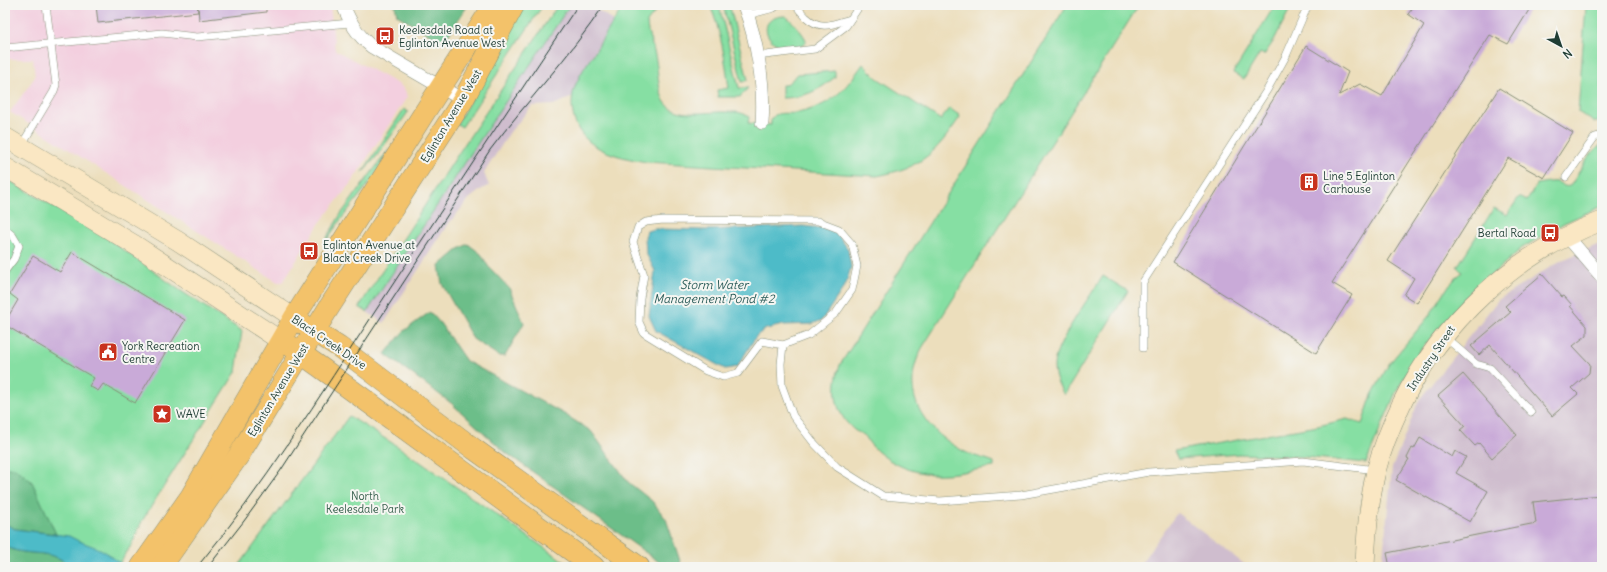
<svg xmlns="http://www.w3.org/2000/svg" width="1607" height="572" font-family="Delius,sans-serif">
	<style>
		.built { fill: #f3cfdf }
		.industrial { fill: #cfbdce }
		.green { fill: #86dfa3; stroke: #528e6c }
		.forest { fill: #6cbe89; stroke: #467e5e }
		.water { fill: #4ebbc8; stroke: #367c7e }
		.building { fill: #c9aad8 }
		.lines { fill: none; stroke-linecap: round; stroke-linejoin: round }
		.lane-casing { stroke: #868e78; stroke-width: 8 }
		.street-casing { stroke: #868e78; stroke-width: 14 }
		.secondary-casing { stroke: #868e78; stroke-width: 20 }
		.primary-casing { stroke: #868e78; stroke-width: 22 }
		.lane { stroke: #fff; stroke-width: 7 }
		.street { stroke: #fff; stroke-width: 13 }
		.secondary { stroke: #fae7c3; stroke-width: 19 }
		.primary { stroke: #f3c26a; stroke-width: 21 }
		.tram { stroke: #1f3d34; stroke-width: 1 }
		.labels { text-anchor: middle; stroke-width: 4; stroke-linejoin: round; paint-order: stroke }
		.poi-label { font-size: 11px; fill: #1f3d34; stroke: #f6f6f2; text-anchor: start }
		.street-label { font-size: 11px; fill: #1f3d34; stroke: #f6f6f2 }
		.park-label { font-size: 11px; fill: #345d4a; stroke: #f6f6f2 }
		.water-label { font-size: 12px; font-style: italic; fill: #2b5c59; stroke: #f6f6f2 }
	</style>
	<rect width="100%" height="100%" fill="#f6f6f2"/>
	<filter id="ink" filterUnits="userSpaceOnUse"><feTurbulence type="fractalNoise" baseFrequency=".025" numOctaves="2"/><feDisplacementMap in="SourceGraphic" scale="8" xChannelSelector="R" yChannelSelector="G"/><feConvolveMatrix kernelMatrix="1 2 1 2 8 2 1 2 1" color-interpolation-filters="sRGB"/></filter>
	<filter id="wash" filterUnits="userSpaceOnUse"><feTurbulence type="fractalNoise" baseFrequency=".012" numOctaves="4" result="noise"/><feDisplacementMap in="SourceGraphic" scale="16" xChannelSelector="R" yChannelSelector="G"/><feGaussianBlur stdDeviation="0.9" result="paint"/><feColorMatrix in="noise" values="0 0 0 0 0 0 0 0 0 0 0 0 0 0 0 0 0 1.4 0 .05"/><feComposite in="paint" operator="in"/></filter>
	<g filter="url(#wash)">
		<rect width="100%" height="100%" fill="#ecdebc"/>
		<polygon class="built" points="5,5 330,5 335,50 400,85 405,90 407,97 351,183 319,224 283,282 277,282 10,112 35,77 33,59 5,59"/>
		<g class="industrial">
			<polygon points="570,5 590,5 614,21 581,73 576,85 573,97 553,105 532,106 510,132 484,173 489,186 482,189 469,199 446,227 384,323 367,312 478,143"/>
			<polygon points="1602,243 1602,567 1382,567 1392,468 1419,400 1498,300 1560,261"/>
			<polygon points="1177,513 1248,567 1138,567"/>
		</g>
		<g class="green">
			<polygon points="523,5 543,5 462,127 457,124"/>
			<polygon points="558,5 570,5 478,143 367,312 359,307 462,148"/>
			<path d="M624 5H658V8L647 22C647 35 654 47 656 60 658 72 658 85 662 96 670 121 706 111 725 112 734 112 741 111 749 117L748 123 771 125V119L775 115C782 112 789 114 797 113 831 106 844 91 863 64L877 78 941 120 949 108 959 115 960 117C935 154 922 167 877 176L647 162C617 157 579 149 573 114 571 104 572 93 576 84 581 72 588 62 595 52 604 36 614 21 624 5Z"/>
			<path d="M710 5H719L739 88H748L740 97H718L717 90 729 88C725 59 721 32 710 5Z"/>
			<polygon points="723,5 729,5 731,11 748,80 742,82"/>
			<path d="M1067 5H1139L922 348C898 394 924 430 965 452 974 457 985 458 994 462V467C971 470 947 477 924 473 904 470 885 460 871 445 868 442 867 437 864 435 861 433 856 432 853 429 834 412 832 388 840 365Z"/>
			<polygon points="1275,5 1292,5 1273,42 1264,55 1260,53 1244,79 1233,73"/>
			<polygon points="1586,5 1602,5 1602,122 1594,122 1578,112"/>
			<path d="M785 16C791 19 803 33 806 40 805 45 800 47 794 48 766 50 753 17 785 16Z"/>
			<path d="M835 71V77C819 91 803 98 782 98V85H786L798 74Z"/>
			<polygon points="404,109 408,112 376,157 362,173"/>
			<path d="M1602 144V206L1564 223 1522 248 1464 299 1418 353 1396 392 1366 463 1305 457 1239 454 1178 459 1174 451 1318 426 1347 419 1362 424 1372 395 1389 364 1429 316 1450 284 1462 272 1457 267 1494 208 1507 215 1519 197 1527 201 1537 184C1543 183 1551 181 1557 182 1563 184 1565 189 1571 185 1580 171 1588 154 1602 144Z"/>
			<polygon points="389,149 374,177 339,222 327,240 326,239 341,214"/>
			<polygon points="5,178 107,238 181,291 242,331 236,372 142,521 132,544 117,567 5,567"/>
			<path d="M1103 276 1128 291 1064 395C1059 386 1054 376 1054 366 1054 345 1091 295 1103 276Z"/>
			<polygon points="349,416 400,448 572,567 238,567"/>
		</g>
		<g class="forest">
			<polygon points="395,5 468,5 443,43 397,15"/>
			<polygon points="468,244 481,254 488,266 509,288 524,323 505,356 499,356 473,339 442,284 439,266 459,249"/>
			<polygon points="430,312 440,323 466,361 564,414 591,431 628,482 652,501 666,519 682,567 666,567 505,452 451,403 385,354 404,331"/>
			<polygon points="5,468 15,468 32,482 56,534 15,529 5,524"/>
			<path d="M5 545C21 559 54 546 69 567H5Z"/>
		</g>
		<g class="water">
			<polygon points="803,226 831,229 839,236 848,249 851,267 846,284 822,320 812,324 783,325 766,329 757,335 737,367 725,369 656,331 649,316 655,271 646,253 645,237 647,231 655,229 708,230"/>
			<path d="M5 524 15 529 69 536C79 542 91 545 102 550 111 555 117 562 126 567H88L80 563 78 567H69C54 546 21 559 5 545Z"/>
		</g>
		<g id="blocks">
			<g class="building">
				<polygon points="96,5 197,5 198,12 98,23"/>
				<polygon points="198,5 266,5 266,12 199,20"/>
				<polygon points="1415,5 1532,5 1508,44 1490,35 1332,283 1352,295 1316,353 1173,262 1306,46 1348,72 1339,95 1360,84 1382,96 1424,25 1408,14"/>
				<polygon points="1499,88 1573,133 1544,178 1508,158 1417,303 1404,295 1414,278 1388,261"/>
				<polygon points="72,252 185,320 135,403 103,384 98,391 89,386 94,378 5,325 5,322 18,300 10,294 33,256 60,272"/>
				<polygon points="1542,274 1562,297 1564,296 1572,305 1570,306 1587,326 1587,335 1573,346 1590,364 1589,373 1572,388 1578,394 1552,416 1490,345 1479,355 1471,346 1511,312 1505,306"/>
				<polygon points="1463,374 1517,435 1492,458 1479,443 1475,446 1460,430 1465,426 1438,396"/>
				<polygon points="1420,438 1452,457 1455,451 1466,457 1456,473 1488,491 1470,522 1396,480 1409,459 1407,458 1412,448 1414,449"/>
				<polygon points="1600,495 1602,515 1602,567 1390,567 1387,553 1536,523 1533,502"/>
			</g>
		</g>
	</g>
	<g filter="url(#ink)">
		<use href="#blocks" fill-opacity="0" stroke="#868e78" stroke-width="1"/>
		<g class="lines">
			<g class="lane-casing">
				<g id="lane">
					<path d="M796 5C799 10 802 13 806 17 821 31 833 24 850 19"/>
					<polyline points="748,15 774,8 778,5"/>
					<polyline points="5,48 162,33 197,37 350,23"/>
					<polyline points="757,56 815,49 846,26 860,5"/>
					<polyline points="21,146 54,91 56,85 46,5"/>
					<polyline points="1566,177 1595,137 1602,135"/>
					<polygon points="663,220 818,221 839,229 852,244 857,266 852,290 836,313 809,335 783,345 762,341 738,373 723,377 706,371 644,333 639,322 640,298 644,275 633,242 638,227 646,222"/>
					<polyline points="5,229 13,236 19,246 14,259 5,271"/>
					<polyline points="1445,337 1476,364 1490,368 1531,412"/>
					<polyline points="783,345 781,364 782,386 793,416 814,443 837,467 883,496 940,501 1021,495 1149,472 1303,461 1376,470"/>
					<polyline points="1143,348 1143,282 1267,90 1286,56 1308,5"/>
				</g>
			</g>
			<g class="street-casing">
				<g id="street">
					<path d="M343 5C350 22 357 35 372 47L463 100"/>
					<path d="M744 5C757 41 765 84 762 123"/>
					<polyline points="1567,236 1602,277"/>
				</g>
			</g>
			<g class="secondary-casing">
				<g id="secondary">
					<polyline points="5,137 178,241 294,318"/>
					<polyline points="5,167 135,245 281,341"/>
					<path d="M1365 567C1366 535 1369 502 1376 471 1382 448 1391 426 1401 405 1442 321 1514 254 1602 221"/>
				</g>
			</g>
			<g class="primary-casing">
				<g id="primary">
					<polyline points="303,324 339,347 474,449 639,567"/>
					<polyline points="289,345 320,367 594,567"/>
					<polyline points="141,567 191,496 294,318 426,110 494,5"/>
					<polyline points="161,567 239,455 328,309 463,100 514,5"/>
				</g>
			</g>
			<use href="#lane" class="lane"/>
			<use href="#street" class="street"/>
			<use href="#secondary" class="secondary"/>
			<use href="#primary" class="primary"/>
			<g class="tram">
				<path d="M197 567C264 486 319 397 376 310 443 208 510 106 578 5"/>
				<path d="M208 567 244 521 281 470 490 150C527 101 570 56 604 5"/>
			</g>
		</g>
	</g>
	<defs>
		<g id="bus-square" transform="scale(1)"><rect x="-9" y="-9" width="18" height="18" rx="4" fill="#c8321e" stroke="#f6f6f2"/><path d="M-5-6H5V4H4V6H2V4H-2V6H-4V4H-5ZM-3.5-4V0h7V-4ZM-3.5 1.2v1.5H-2V1.2ZM2 1.2v1.5H3.5V1.2Z" fill="#fff"/></g>
		<g id="building-square" transform="scale(1)"><rect x="-9" y="-9" width="18" height="18" rx="4" fill="#c8321e" stroke="#f6f6f2"/><path d="M-4-6H4V6H1V3H-1V6H-4ZM-2.5-4.3h1.7v1.8h-1.7ZM.8-4.3h1.7v1.8H.8ZM-2.5-1h1.7V.8h-1.7ZM.8-1h1.7V.8H.8Z" fill="#fff"/></g>
		<g id="civic-square" transform="scale(1)"><rect x="-9" y="-9" width="18" height="18" rx="4" fill="#c8321e" stroke="#f6f6f2"/><path d="M-.6-6.5H3V-4.5H.6V-3L4-1V1h2V6H-6V1h2V-1L-.6-3ZM-1.2 2.5V6h2.4V2.5Z" fill="#fff"/></g>
		<g id="sight-square" transform="scale(1)"><rect x="-9" y="-9" width="18" height="18" rx="4" fill="#c8321e" stroke="#f6f6f2"/><path d="M0-6L1.8-2.2L6-1.7L2.9 1.2L3.7 5.4L0 3.3L-3.7 5.4L-2.9 1.2L-6-1.7L-1.8-2.2Z" fill="#fff"/></g>
	</defs>
	<g fill-rule="evenodd">
		<use href="#bus-square" x="385" y="36"/>
		<use href="#building-square" x="1309" y="182"/>
		<use href="#bus-square" x="1550" y="233"/>
		<use href="#bus-square" x="309" y="251"/>
		<use href="#civic-square" x="108" y="352"/>
		<use href="#sight-square" x="162" y="414"/>
	</g>
	<g class="labels">
		<g class="poi-label">
			<text x="399" y="34">Keelesdale Road at<tspan x="399" dy="13">Eglinton Avenue West</tspan></text>
			<text x="1323" y="180">Line 5 Eglinton<tspan x="1323" dy="13">Carhouse</tspan></text>
			<text x="1536" y="237" text-anchor="end">Bertal Road</text>
			<text x="323" y="249">Eglinton Avenue at<tspan x="323" dy="13">Black Creek Drive</tspan></text>
			<text x="122" y="350">York Recreation<tspan x="122" dy="13">Centre</tspan></text>
			<text x="176" y="418">WAVE</text>
		</g>
		<g class="street-label">
			<text transform="translate(451 116) rotate(-59)" y="4">Eglinton Avenue West</text>
			<text transform="translate(329 342) rotate(34)" y="4">Black Creek Drive</text>
			<text transform="translate(1431 358) rotate(-56)" y="4">Industry Street</text>
			<text transform="translate(278 390) rotate(-59)" y="4">Eglinton Avenue West</text>
		</g>
		<g class="park-label">
			<text x="365" y="500">North<tspan x="365" dy="13">Keelesdale Park</tspan></text>
		</g>
		<g class="water-label">
			<text x="714" y="289">Storm Water<tspan x="714" dy="14">Management Pond #2</tspan></text>
		</g>
	</g>
	<rect width="1607" height="572" fill="none" stroke="#f6f6f2" stroke-width="20"/>
	<g transform="translate(1561 46) rotate(140)" stroke="#f6f6f2" stroke-width="3" paint-order="stroke">
	<path d="M0-3L7 15L0 10L-7 15Z" fill="#1f3d34"/>
	<text y="-6" font-size="11" font-weight="bold" text-anchor="middle" fill="#1f3d34">N</text>
	</g>
</svg>
